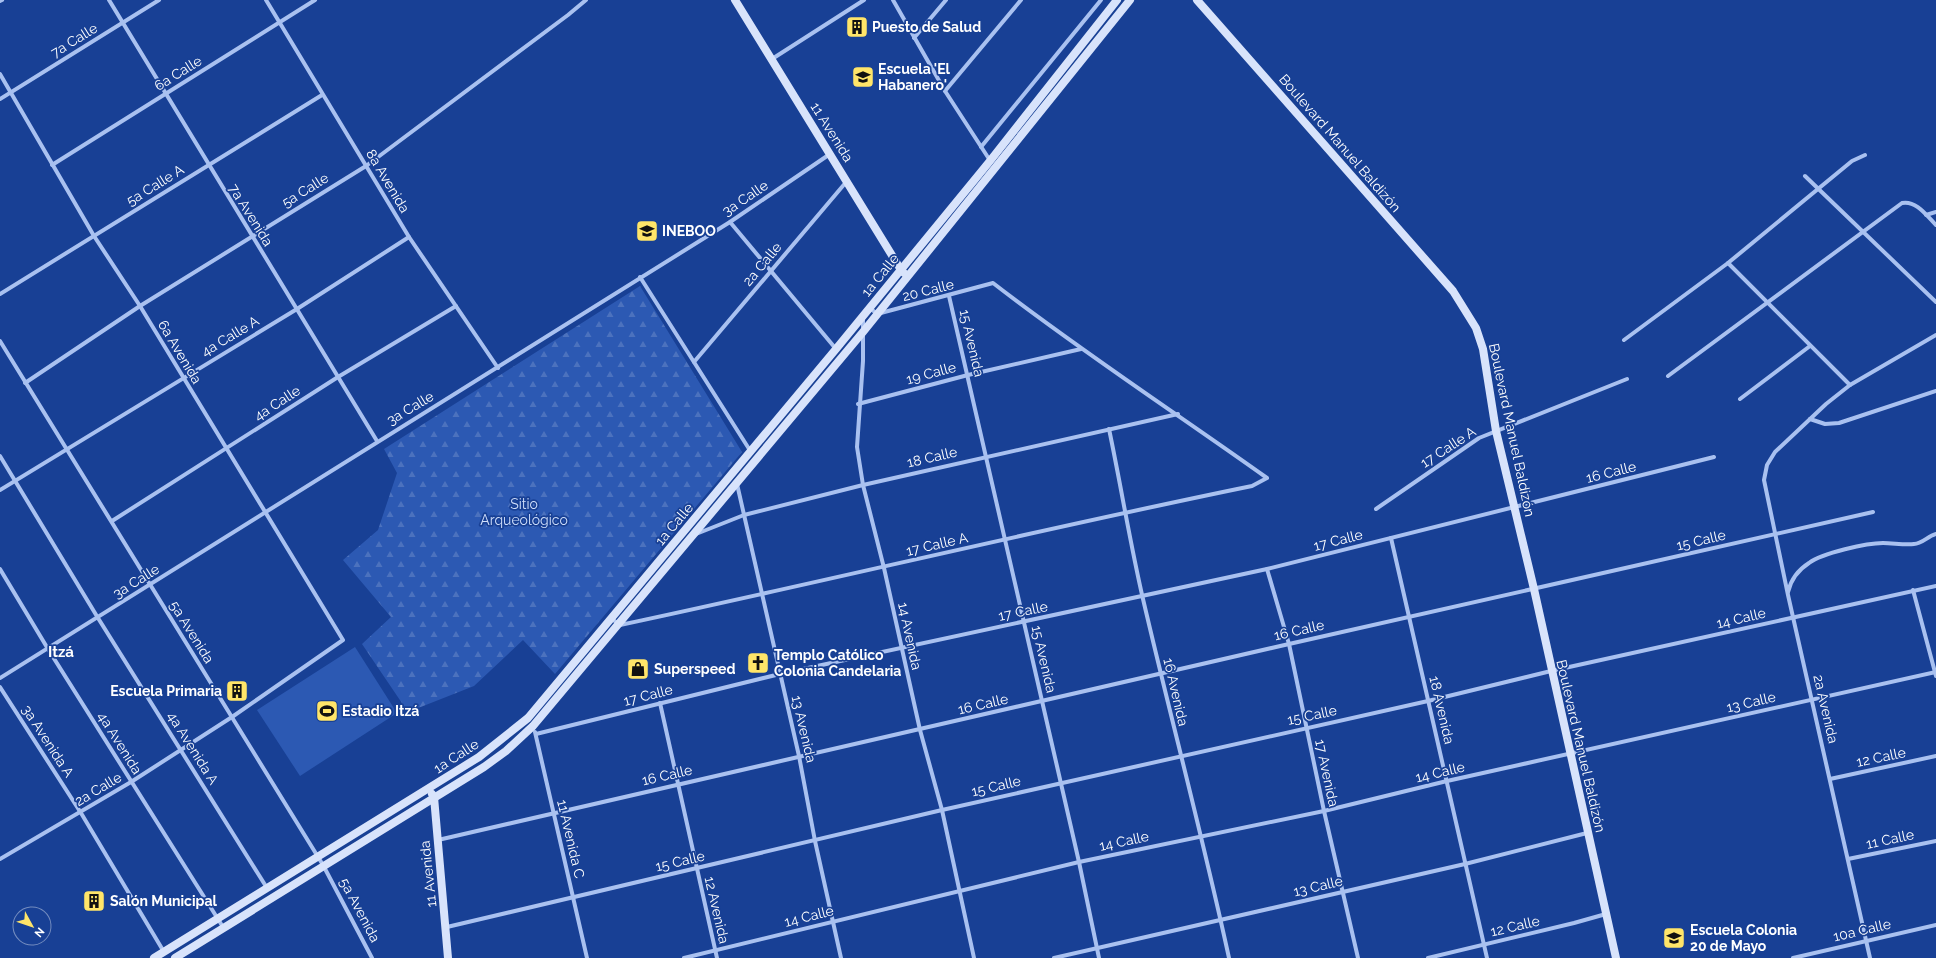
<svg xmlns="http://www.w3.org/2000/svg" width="1936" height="958" font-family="Raleway,sans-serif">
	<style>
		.green { fill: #2c59b3 }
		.forest { fill: url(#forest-firs) }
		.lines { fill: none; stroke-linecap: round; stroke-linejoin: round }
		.street { stroke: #a9c1f0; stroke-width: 4 }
		.secondary { stroke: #d8e3fb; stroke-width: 8 }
		.labels { text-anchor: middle; stroke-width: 3.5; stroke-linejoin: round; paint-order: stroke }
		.poi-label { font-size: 14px; font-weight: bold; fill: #fff; stroke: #184095; text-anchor: start }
		.street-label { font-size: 14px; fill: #fff; stroke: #184095 }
		.park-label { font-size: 14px; fill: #d0dffb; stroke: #184095 }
		.neighbourhood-label { font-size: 15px; font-weight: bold; fill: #fff; stroke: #184095 }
	</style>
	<defs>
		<pattern id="forest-firs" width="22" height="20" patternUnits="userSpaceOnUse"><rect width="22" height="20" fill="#2c59b3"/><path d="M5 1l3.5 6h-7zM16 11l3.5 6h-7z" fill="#4c72be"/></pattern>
	</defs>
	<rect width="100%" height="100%" fill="#184095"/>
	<polygon class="green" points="355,647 397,713 300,776 257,710"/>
	<polygon class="forest" points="640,286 742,452 555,674 523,640 474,686 408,712 362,644 391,617 343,560 378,530 397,473 384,449"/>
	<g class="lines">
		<g class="street">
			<polyline points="109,0 377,441"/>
			<polyline points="266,0 409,237 498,368"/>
			<polyline points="893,0 945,91 991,162"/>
			<polyline points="0,1 2,0"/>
			<polyline points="914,38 946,0"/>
			<polyline points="772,59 864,0"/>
			<polyline points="0,74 94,236 140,306 343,640 232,717 131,782 0,859"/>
			<polyline points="945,91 1021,0"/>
			<polyline points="0,99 159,0"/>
			<polyline points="981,147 1101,0"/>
			<polyline points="52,165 315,0"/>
			<polyline points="1805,176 1936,302"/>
			<polyline points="1926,215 1936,212"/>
			<polyline points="730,222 836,349"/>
			<polyline points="1728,263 1850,385"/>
			<polyline points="640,277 751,452"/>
			<polyline points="0,294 322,95"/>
			<polyline points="949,296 1079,862 1099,958"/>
			<polyline points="863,318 863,361 857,447 863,485 884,568 920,730 942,810 974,958"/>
			<polyline points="1624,340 1728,263 1852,161 1865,155"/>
			<polyline points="0,341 323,865 372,958"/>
			<polyline points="694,362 847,181"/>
			<path d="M1668 376 1902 203C1916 200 1927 216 1936 225"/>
			<polyline points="25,383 140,306 366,166 568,15 586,0"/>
			<polyline points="1740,399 1810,346"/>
			<polyline points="858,404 968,375 1081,349"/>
			<polyline points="1810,419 1825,424 1839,423 1936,391"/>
			<path d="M1109 429C1121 486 1130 543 1143 599 1171 719 1203 838 1229 958"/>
			<polyline points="0,456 98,618 267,888"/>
			<polyline points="737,484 799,756 815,841 841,958"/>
			<polyline points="0,490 297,309 409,237"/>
			<polyline points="1376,509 1479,438 1627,379"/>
			<polyline points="112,521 338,377 456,306"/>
			<polyline points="696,534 744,515 863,485 1178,414"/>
			<polyline points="1391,538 1487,958"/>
			<polyline points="0,569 48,649 223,927"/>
			<polyline points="1267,569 1289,644 1324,811 1358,958"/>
			<polyline points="1913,590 1936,676"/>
			<path d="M1788 592C1791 579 1798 570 1809 563 1822 553 1867 543 1883 543 1893 543 1904 545 1914 544 1922 544 1928 536 1936 534"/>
			<path d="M612 619 620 625C831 580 1041 529 1252 486L1267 478C1176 413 1082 352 993 283L877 314 870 308"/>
			<polyline points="0,678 730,222 830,154"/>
			<polyline points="0,687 81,813 164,952"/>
			<polyline points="660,703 717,958"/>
			<polyline points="535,732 587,958"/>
			<polyline points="536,734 780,674 1267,569 1714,457"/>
			<polyline points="1830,779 1936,756"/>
			<polyline points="438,840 1289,644 1873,512"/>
			<polyline points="1848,859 1936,841"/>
			<polyline points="447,927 942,810 1428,701 1551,671 1936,586"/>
			<polyline points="684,958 1079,862 1324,811 1447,781 1936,672"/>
			<polyline points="1054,958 1465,864 1587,833"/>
			<polyline points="1428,958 1574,923 1606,914"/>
			<polyline points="1793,958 1936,925"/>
			<polyline points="1870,958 1788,595 1764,480 1767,465 1775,452 1826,404 1850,385 1936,335"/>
		</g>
		<g class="secondary">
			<polyline points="735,0 901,270 904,273"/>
			<polyline points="1197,0 1453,291 1476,328 1483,349 1496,431 1534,589 1616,958"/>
			<polyline points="432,794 434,797 448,958"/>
			<polyline points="154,958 479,757 528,718 836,349 990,161 1117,0"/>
			<polyline points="175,958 484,767 506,751 533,726 863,332 1130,0"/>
		</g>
	</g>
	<defs>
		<g id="building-square" transform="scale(1.15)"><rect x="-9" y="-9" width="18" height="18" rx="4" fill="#ffe569" stroke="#184095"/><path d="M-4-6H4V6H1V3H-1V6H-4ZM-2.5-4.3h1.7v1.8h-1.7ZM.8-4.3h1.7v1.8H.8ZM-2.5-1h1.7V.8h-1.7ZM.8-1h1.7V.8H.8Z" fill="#111"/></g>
		<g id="school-square" transform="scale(1.15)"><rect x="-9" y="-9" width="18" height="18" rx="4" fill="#ffe569" stroke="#184095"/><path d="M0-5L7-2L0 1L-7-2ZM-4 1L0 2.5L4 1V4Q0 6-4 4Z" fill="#111"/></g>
		<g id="church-square" transform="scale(1.15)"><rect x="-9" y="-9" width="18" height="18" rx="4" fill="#ffe569" stroke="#184095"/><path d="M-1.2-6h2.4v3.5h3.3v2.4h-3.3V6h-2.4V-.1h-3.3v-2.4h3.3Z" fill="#111"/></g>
		<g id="shop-square" transform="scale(1.15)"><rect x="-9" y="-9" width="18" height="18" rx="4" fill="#ffe569" stroke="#184095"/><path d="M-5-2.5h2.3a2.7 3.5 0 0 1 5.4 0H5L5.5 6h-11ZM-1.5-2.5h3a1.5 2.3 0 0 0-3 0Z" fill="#111"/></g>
		<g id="stadium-square" transform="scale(1.15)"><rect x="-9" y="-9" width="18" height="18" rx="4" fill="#ffe569" stroke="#184095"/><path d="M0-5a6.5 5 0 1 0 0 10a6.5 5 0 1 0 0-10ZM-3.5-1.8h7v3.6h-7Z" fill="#111"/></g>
	</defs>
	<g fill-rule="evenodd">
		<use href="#building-square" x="857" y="27"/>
		<use href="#school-square" x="863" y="77"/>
		<use href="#school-square" x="647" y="231"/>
		<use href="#church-square" x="758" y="663"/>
		<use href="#shop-square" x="638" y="669"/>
		<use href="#building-square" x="237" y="691"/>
		<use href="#stadium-square" x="327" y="711"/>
		<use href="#building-square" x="94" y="901"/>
		<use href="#school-square" x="1674" y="938"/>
	</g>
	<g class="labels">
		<g class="poi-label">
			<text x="872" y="32">Puesto de Salud</text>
			<text x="878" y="74">Escuela 'El<tspan x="878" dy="16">Habanero'</tspan></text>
			<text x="662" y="236">INEBOO</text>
			<text x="774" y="660">Templo Católico<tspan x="774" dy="16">Colonia Candelaria</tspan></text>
			<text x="654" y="674">Superspeed</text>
			<text x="222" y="696" text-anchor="end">Escuela Primaria</text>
			<text x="342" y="716">Estadio Itzá</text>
			<text x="110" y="906">Salón Municipal</text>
			<text x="1690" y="935">Escuela Colonia<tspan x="1690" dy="16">20 de Mayo</tspan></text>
		</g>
		<g class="street-label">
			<text transform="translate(74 40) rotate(-32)" y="5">7a Calle</text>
			<text transform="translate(178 73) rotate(-32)" y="5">6a Calle</text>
			<text transform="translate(832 132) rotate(58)" y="5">11 Avenida</text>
			<text transform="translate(1340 143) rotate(49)" y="5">Boulevard Manuel Baldizón</text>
			<text transform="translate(388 181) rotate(59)" y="5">8a Avenida</text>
			<text transform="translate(155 185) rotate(-32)" y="5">5a Calle A</text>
			<text transform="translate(305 190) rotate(-32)" y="5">5a Calle</text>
			<text transform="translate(745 198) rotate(-34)" y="5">3a Calle</text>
			<text transform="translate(251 215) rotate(58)" y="5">7a Avenida</text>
			<text transform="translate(762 264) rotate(-50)" y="5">2a Calle</text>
			<text transform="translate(880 275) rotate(-51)" y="5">1a Calle</text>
			<text transform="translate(928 290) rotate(-14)" y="5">20 Calle</text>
			<text transform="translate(230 336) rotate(-31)" y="5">4a Calle A</text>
			<text transform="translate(972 343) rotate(77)" y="5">15 Avenida</text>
			<text transform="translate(180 352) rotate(59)" y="5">6a Avenida</text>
			<text transform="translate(931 373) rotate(-15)" y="5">19 Calle</text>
			<text transform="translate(277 403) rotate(-33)" y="5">4a Calle</text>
			<text transform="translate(410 408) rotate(-31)" y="5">3a Calle</text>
			<text transform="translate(1512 430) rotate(78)" y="5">Boulevard Manuel Baldizón</text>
			<text transform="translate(1448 447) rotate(-33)" y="5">17 Calle A</text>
			<text transform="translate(932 457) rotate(-13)" y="5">18 Calle</text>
			<text transform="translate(1611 472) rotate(-14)" y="5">16 Calle</text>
			<text transform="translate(674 524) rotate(-50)" y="5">1a Calle</text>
			<text transform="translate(1338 540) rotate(-14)" y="5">17 Calle</text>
			<text transform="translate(1701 540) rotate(-13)" y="5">15 Calle</text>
			<text transform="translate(937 544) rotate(-13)" y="5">17 Calle A</text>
			<text transform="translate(136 581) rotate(-32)" y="5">3a Calle</text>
			<text transform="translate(1023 611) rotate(-12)" y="5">17 Calle</text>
			<text transform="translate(1741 618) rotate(-13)" y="5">14 Calle</text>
			<text transform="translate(1299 630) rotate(-13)" y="5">16 Calle</text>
			<text transform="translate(192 632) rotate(58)" y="5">5a Avenida</text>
			<text transform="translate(910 636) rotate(78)" y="5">14 Avenida</text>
			<text transform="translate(1044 659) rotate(77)" y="5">15 Avenida</text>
			<text transform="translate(1176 692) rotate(77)" y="5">16 Avenida</text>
			<text transform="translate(648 695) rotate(-14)" y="5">17 Calle</text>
			<text transform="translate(1751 702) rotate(-13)" y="5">13 Calle</text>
			<text transform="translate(983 704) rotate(-13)" y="5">16 Calle</text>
			<text transform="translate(1826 709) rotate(77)" y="5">2a Avenida</text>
			<text transform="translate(1442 710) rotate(77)" y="5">18 Avenida</text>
			<text transform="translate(1312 715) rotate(-12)" y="5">15 Calle</text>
			<text transform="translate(804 729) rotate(77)" y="5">13 Avenida</text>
			<text transform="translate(48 741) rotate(57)" y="5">3a Avenida A</text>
			<text transform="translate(120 743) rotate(58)" y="5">4a Avenida</text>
			<text transform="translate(1581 746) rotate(77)" y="5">Boulevard Manuel Baldizón</text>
			<text transform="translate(193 748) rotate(58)" y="5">4a Avenida A</text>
			<text transform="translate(456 756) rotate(-33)" y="5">1a Calle</text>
			<text transform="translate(1881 757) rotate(-12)" y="5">12 Calle</text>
			<text transform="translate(1440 772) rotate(-13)" y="5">14 Calle</text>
			<text transform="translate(1327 773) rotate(78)" y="5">17 Avenida</text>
			<text transform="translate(667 775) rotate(-13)" y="5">16 Calle</text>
			<text transform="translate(996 786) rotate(-13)" y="5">15 Calle</text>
			<text transform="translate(98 789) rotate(-31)" y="5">2a Calle</text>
			<text transform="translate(571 839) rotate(77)" y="5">11 Avenida C</text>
			<text transform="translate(1890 839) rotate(-12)" y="5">11 Calle</text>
			<text transform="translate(1124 841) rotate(-12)" y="5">14 Calle</text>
			<text transform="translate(680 861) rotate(-13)" y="5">15 Calle</text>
			<text transform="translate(428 874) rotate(-96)" y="5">11 Avenida</text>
			<text transform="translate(1318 886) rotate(-13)" y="5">13 Calle</text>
			<text transform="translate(360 910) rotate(62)" y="5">5a Avenida</text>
			<text transform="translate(717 910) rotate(77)" y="5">12 Avenida</text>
			<text transform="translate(809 916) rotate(-14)" y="5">14 Calle</text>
			<text transform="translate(1515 926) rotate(-13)" y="5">12 Calle</text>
			<text transform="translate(1862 930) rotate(-13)" y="5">10a Calle</text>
		</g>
		<g class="park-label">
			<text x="524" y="509">Sitio<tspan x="524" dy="16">Arqueológico</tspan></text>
		</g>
		<g class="neighbourhood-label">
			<text x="61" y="657">Itzá</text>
		</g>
	</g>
	<g transform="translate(32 926) rotate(130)"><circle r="19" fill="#184095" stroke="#748cbf"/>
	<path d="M0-3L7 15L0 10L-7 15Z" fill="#ffe569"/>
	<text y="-6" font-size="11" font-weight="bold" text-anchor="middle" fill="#ffffff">N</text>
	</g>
</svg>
